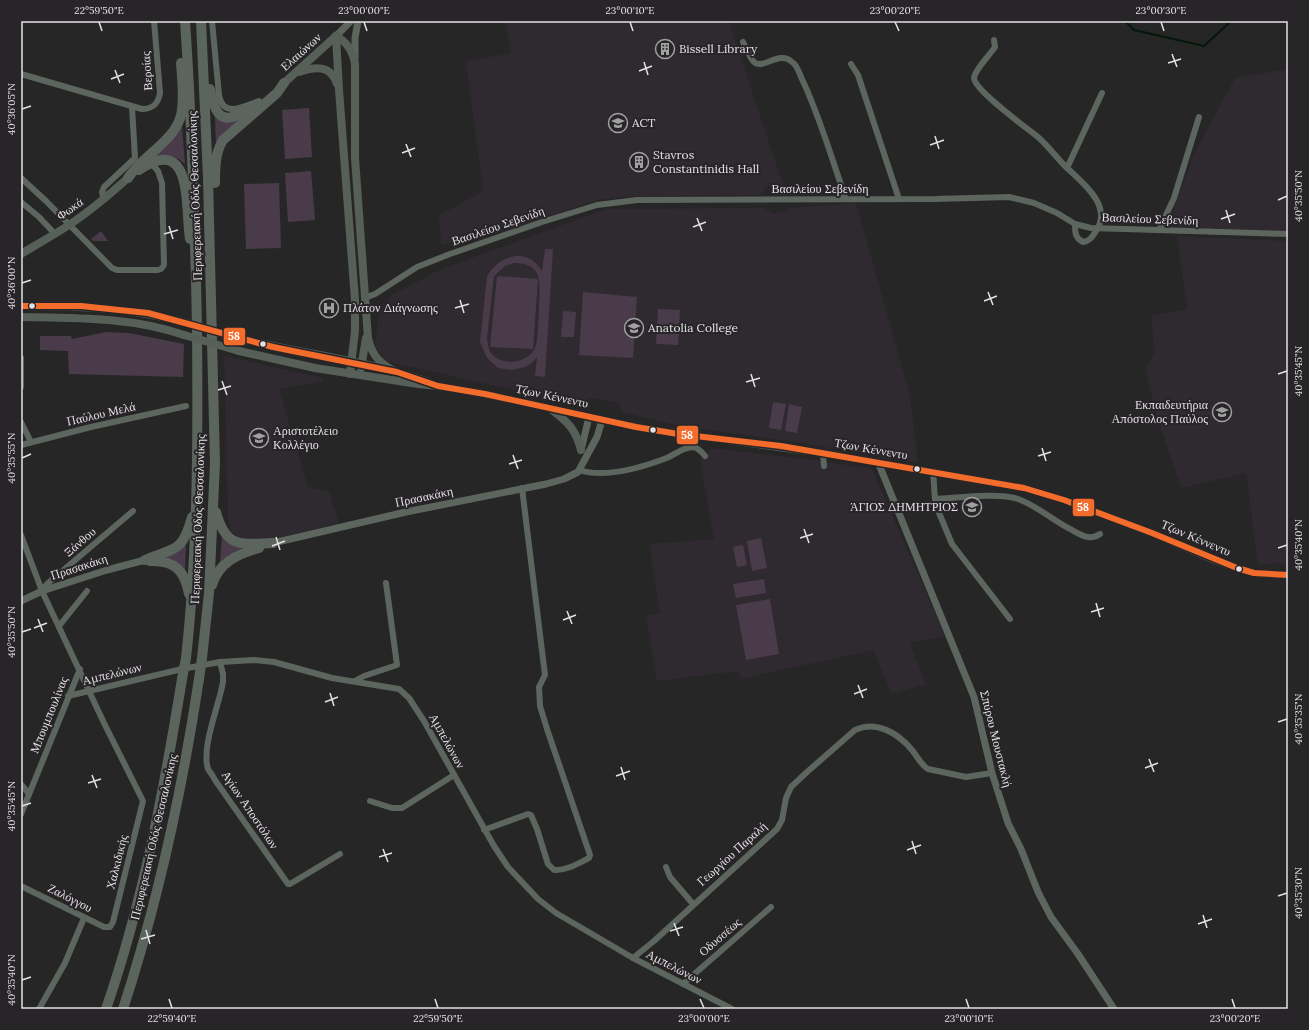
<svg xmlns="http://www.w3.org/2000/svg" width="1309" height="1030" font-family="Lora,serif">
	<style>
		.built { fill: #2f2930 }
		.green { fill: #4a3b4a; fill-rule: evenodd }
		.lines { fill: none; stroke-linecap: round; stroke-linejoin: round }
		.stream { stroke: #041708; stroke-width: 2 }
		.minor { stroke: #5d665e; stroke-width: 6 }
		.tertiary { stroke: #5d665e; stroke-width: 7 }
		.secondary { stroke: #565f58; stroke-width: 8 }
		.trunk { stroke: #5c645e; stroke-width: 10 }
		.secondary-bridge { stroke: #565f58; stroke-width: 8 }
		.trunk-bridge { stroke: #5c645e; stroke-width: 10 }
		.bus-1-casing { stroke: #282528; stroke-width: 9 }
		.bus-1 { stroke: #f36c2b; stroke-width: 6 }
		.ticks { fill: none; stroke: #e3e1e3; stroke-width: 1.5 }
		.bus-dot { fill: #e3e1e3; stroke: #282528; stroke-width: 1.5 }
		.labels { text-anchor: middle; stroke-width: 4; stroke-linejoin: round; paint-order: stroke }
		.poi-label { font-size: 12px; fill: #e3e1e3; stroke: #282528; text-anchor: start }
		.street-label { font-size: 12px; fill: #e3e1e3; stroke: #282528 }
		.line-badge { stroke: #282528; stroke-width: 1.5 }
		.badge-label { font-size: 11px; text-anchor: middle; font-weight: bold; fill: #fff }
		.neatline { fill: none; stroke: #e3e1e3; stroke-width: 1.5 }
		.ticks-label { font-size: 10px; text-anchor: middle; fill: #e3e1e3 }
	</style>
	<rect width="100%" height="100%" fill="#272627"/>
	<g class="built">
		<polygon points="505,21 729,21 787,197 781,195 776,191 772,185 765,187 764,191 760,195 664,196 623,197 599,200 488,236 441,245 439,215 483,191 466,61 511,53"/>
		<polygon points="1288,69 1288,232 1165,226 1176,203 1193,156 1235,78"/>
		<polygon points="856,203 910,396 918,463 796,442 680,426 622,412 619,403 597,399 590,398 584,404 555,397 553,399 385,361 375,345 379,311 392,295 441,269 606,209 764,208 773,214 787,211 790,208"/>
		<polygon points="1177,236 1288,241 1288,566 1274,563 1258,565 1246,473 1181,488 1160,426 1145,370 1154,353 1151,316 1187,309"/>
		<polygon points="224,356 323,378 323,381 279,389 308,487 329,492 339,523 270,540 250,540 238,537 231,532 228,516"/>
		<polygon points="711,448 823,461 872,469 945,636 910,643 926,684 892,694 873,650 740,679 739,671 657,681 646,615 660,613 649,544 714,539 700,460"/>
	</g>
	<g class="green">
		<polygon points="309,108 312,157 285,159 282,110"/>
		<polygon points="215,116 223,120 240,119 216,147"/>
		<path d="M182 127 185 164C174 154 164 154 151 158Z"/>
		<polygon points="311,171 315,220 288,222 285,173"/>
		<polygon points="279,183 281,248 246,249 244,184"/>
		<polygon points="101,231 108,241 93,241 91,239"/>
		<path d="M545 249H553L545 377 535 376 537 357 532 363 525 367 512 370 498 368 487 358 480 342 487 276C500 254 528 247 542 271ZM514 263C543 263 540 282 539 304 539 315 538 327 537 339 537 342 536 345 535 348 529 363 501 367 491 353 488 349 488 343 487 338L494 276 505 266Z"/>
		<polygon points="497,276 538,279 533,349 490,347"/>
		<polygon points="583,292 637,297 633,358 579,355"/>
		<polygon points="658,309 680,310 678,345 656,344"/>
		<polygon points="563,311 576,312 574,337 561,337"/>
		<polygon points="106,332 129,333 184,344 183,377 69,374 68,351 40,350 40,336 71,336 72,339"/>
		<polygon points="773,402 786,404 781,430 769,428"/>
		<polygon points="789,404 802,407 797,433 785,431"/>
		<polygon points="222,536 242,548 229,555 220,562"/>
		<polygon points="761,538 767,568 752,571 747,541"/>
		<polygon points="186,544 185,570 165,557"/>
		<polygon points="743,545 747,565 737,567 733,547"/>
		<polygon points="764,579 766,593 736,598 733,584"/>
		<polygon points="770,599 779,654 746,660 736,605"/>
	</g>
	<g class="lines">
		<polyline class="stream" points="1125,21 1134,30 1204,46 1231,21"/>
		<g class="minor">
			<path d="M212 21 219 95C223 119 244 106 259 101"/>
			<path d="M994 40 995 47C990 55 975 69 974 78 974 90 1027 128 1039 138 1049 147 1057 158 1067 168"/>
			<path d="M743 42C746 48 749 56 753 61 762 72 779 49 792 62 797 65 799 72 801 77 819 114 830 154 844 193L845 199"/>
			<polyline points="851,64 858,75 899,199"/>
			<path d="M21 74 142 109C153 109 158 104 160 93L154 21"/>
			<polyline points="21,178 46,201 112,268 117,270 158,270 161,269 164,265 162,183 158,171 151,163"/>
			<polyline points="104,200 102,192 104,187 135,158 132,107"/>
			<polyline points="21,202 39,217 55,234"/>
			<path d="M1075 224C1075 232 1075 238 1083 242 1090 241 1092 237 1096 231 1113 206 1083 183 1067 168L1102 93"/>
			<polyline points="1159,230 1174,198 1199,117"/>
			<polyline points="365,298 375,294 417,267 450,254 542,222 597,205 637,200 935,199 1009,197 1034,203 1057,213 1075,224 1091,228 1288,234"/>
			<polyline points="21,358 21,387"/>
			<polyline points="21,422 31,442"/>
			<polyline points="21,445 91,427 186,406"/>
			<polyline points="823,453 824,466"/>
			<path d="M579 470C604 478 640 468 664 459 673 456 683 447 693 447 698 448 702 452 705 456"/>
			<polyline points="933,471 935,499 937,508 952,544 1010,619"/>
			<path d="M935 499C957 498 998 492 1018 499 1038 506 1053 521 1072 530 1081 535 1090 541 1100 534"/>
			<polyline points="21,535 42,591 104,723 143,801 113,922 110,927 104,927 21,886"/>
			<polyline points="42,591 47,584 133,511"/>
			<polyline points="59,626 87,591"/>
			<path d="M220 662 223 674V682C219 706 201 747 208 769 210 772 213 776 215 780L288 884H290L340 854"/>
			<polyline points="355,681 364,676 397,665 386,583"/>
			<polyline points="68,696 182,669 220,662 254,660 274,662 332,678 399,689 409,698 424,721 494,846 508,867 538,899 556,913 633,958 732,1009"/>
			<polyline points="21,784 29,794"/>
			<polyline points="370,801 392,808 402,808 454,775"/>
			<polyline points="21,814 80,669"/>
			<path d="M484 830 528 814 531 815 537 829 548 864 554 870C566 871 579 863 589 858L590 855 547 729 540 706 539 687 545 675 544 667 522 488"/>
			<polyline points="666,867 670,877 693,904"/>
			<path d="M633 958 654 941 777 829 782 820 786 798 791 787 807 772 855 730C876 720 898 733 912 750 917 756 921 765 928 769L966 777 992 773"/>
			<polyline points="683,984 771,907"/>
			<polyline points="39,1009 65,963 84,918"/>
		</g>
		<g class="tertiary">
			<polyline points="336,36 351,21"/>
			<polyline points="355,59 355,38 358,21"/>
			<polyline points="581,450 589,417"/>
			<polyline points="878,462 974,697 992,773 1008,823 1021,849 1038,892 1051,917 1078,954 1114,1009"/>
			<polyline points="273,543 406,512 546,484 564,479 578,472 597,437 602,420"/>
			<polyline points="21,601 42,591 107,570 145,560"/>
		</g>
		<g class="secondary">
			<path d="M336 36C347 42 353 51 355 64V158L368 338C372 356 381 365 397 372"/>
			<polyline points="336,36 339,90 355,300 355,331 350,374"/>
			<path d="M299 72C314 67 331 64 337 84"/>
			<polyline points="284,83 336,36"/>
			<path d="M21 254C37 244 54 235 69 225 90 211 109 195 128 178"/>
			<path d="M21 306C79 306 130 307 186 323"/>
			<path d="M21 317C76 318 131 317 184 335"/>
			<path d="M238 338C301 354 366 360 428 382"/>
			<polyline points="239,351 315,368 418,384 438,386 485,394 646,429 823,453 1024,488 1064,500 1152,533 1215,560 1237,568 1254,573 1288,575"/>
			<polyline points="361,368 366,338"/>
			<path d="M552 410C568 422 576 430 581 450"/>
		</g>
		<g class="trunk">
			<path d="M185 21C192 123 195 226 197 328 198 438 198 548 186 658"/>
			<polyline points="201,21 208,178 215,463 209,593 202,658"/>
			<path d="M210 89C215 118 224 127 250 107"/>
			<path d="M139 170C194 132 185 209 190 239"/>
			<path d="M128 178C142 156 175 141 181 115 185 99 182 80 181 63"/>
			<path d="M215 183C215 168 215 153 223 140L277 93 284 83"/>
			<path d="M216 512C226 549 241 544 273 543"/>
			<path d="M145 560C176 547 182 553 192 517"/>
			<path d="M150 561C175 560 185 571 189 594"/>
			<path d="M212 585C219 562 238 554 259 548"/>
			<path d="M106 1009C143 902 164 790 182 679"/>
			<path d="M123 1009C158 902 182 791 199 679"/>
		</g>
		<g class="secondary-bridge">
			<polyline points="186,323 238,338"/>
			<polyline points="184,335 239,351"/>
		</g>
		<g class="trunk-bridge">
			<polyline points="182,679 186,658"/>
			<polyline points="199,679 202,658"/>
		</g>
		<g class="bus-1-casing">
			<polyline id="bus-1" points="21,306 81,306 148,313 273,347 397,372 438,386 485,394 636,427 678,434 781,446 1024,488 1064,500 1152,533 1237,568 1254,573 1288,575"/>
		</g>
		<use href="#bus-1" class="bus-1"/>
	</g>
	<path class="ticks" d="M99 22 102 31M364 22 367 31M630 22 633 31M895 22 899 31M1161 22 1164 31M1172 54 1177 67M644 62 648 75M1168 63 1181 59M115 70 120 83M639 71 652 66M111 79 124 74M22 109 31 106M935 136 939 149M406 144 411 157M930 145 944 140M402 153 415 148M1278 200 1287 196M1226 210 1230 223M697 218 702 231M1221 219 1235 214M169 226 173 239M693 227 706 222M164 234 178 230M22 283 31 280M988 292 993 305M460 300 464 313M984 301 997 296M455 308 469 304M751 374 755 387M1278 374 1287 371M222 381 227 395M746 382 760 378M218 390 231 386M1042 448 1046 461M513 455 518 469M1038 456 1051 452M22 458 31 454M509 464 522 460M804 529 809 543M276 537 280 550M800 538 813 534M272 546 285 541M1278 548 1287 545M1096 603 1100 617M567 611 572 624M1091 612 1104 608M38 619 43 632M563 620 576 615M34 628 47 623M22 632 31 629M858 685 863 698M330 693 334 706M854 694 867 689M325 702 338 697M1278 722 1287 719M1149 759 1154 772M621 767 625 780M1145 768 1158 763M92 775 97 788M616 776 630 771M88 783 101 779M22 806 31 803M912 841 916 854M383 849 388 862M907 850 921 845M379 857 392 853M1278 896 1287 893M1203 915 1207 928M674 923 679 936M1198 924 1212 919M146 930 150 944M670 931 683 927M141 939 155 935M22 980 31 977M169 999 172 1008M435 999 438 1008M700 999 704 1008M966 999 969 1008M1232 999 1235 1008"/>
	<defs>
		<g id="building-ring" transform="scale(1)"><circle r="9.5" fill="#282528" stroke="#a1a0a1" stroke-width="1.5"/><path d="M-4-6H4V6H1V3H-1V6H-4ZM-2.5-4.3h1.7v1.8h-1.7ZM.8-4.3h1.7v1.8H.8ZM-2.5-1h1.7V.8h-1.7ZM.8-1h1.7V.8H.8Z" fill="#a1a0a1"/></g>
		<g id="university-ring" transform="scale(1)"><circle r="9.5" fill="#282528" stroke="#a1a0a1" stroke-width="1.5"/><path d="M0-5L7-2L0 1L-7-2ZM-4 1L0 2.5L4 1V4Q0 6-4 4Z" fill="#a1a0a1"/></g>
		<g id="hospital-ring" transform="scale(1)"><circle r="9.5" fill="#282528" stroke="#a1a0a1" stroke-width="1.5"/><path d="M-5-5h3v3.5h4V-5h3V5h-3V1.5h-4V5h-3Z" fill="#a1a0a1"/></g>
		<g id="school-ring" transform="scale(1)"><circle r="9.5" fill="#282528" stroke="#a1a0a1" stroke-width="1.5"/><path d="M0-5L7-2L0 1L-7-2ZM-4 1L0 2.5L4 1V4Q0 6-4 4Z" fill="#a1a0a1"/></g>
	</defs>
	<g fill-rule="evenodd">
		<use href="#building-ring" x="665" y="49"/>
		<use href="#university-ring" x="618" y="123"/>
		<use href="#building-ring" x="639" y="162"/>
		<use href="#hospital-ring" x="329" y="308"/>
		<use href="#school-ring" x="634" y="328"/>
		<use href="#school-ring" x="1222" y="412"/>
		<use href="#school-ring" x="259" y="438"/>
		<use href="#school-ring" x="972" y="507"/>
	</g>
	<g class="bus-dot">
		<circle cx="32" cy="306" r="3.5"/>
		<circle cx="263" cy="344" r="3.5"/>
		<circle cx="653" cy="430" r="3.5"/>
		<circle cx="917" cy="469" r="3.5"/>
		<circle cx="1239" cy="569" r="3.5"/>
	</g>
	<g class="labels">
		<g class="poi-label">
			<text x="679" y="53">Bissell Library</text>
			<text x="632" y="127">ACT</text>
			<text x="653" y="159">Stavros<tspan x="653" dy="14">Constantinidis Hall</tspan></text>
			<text x="343" y="312">Πλάτον Διάγνωσης</text>
			<text x="648" y="332">Anatolia College</text>
			<text x="1208" y="409" text-anchor="end">Εκπαιδευτήρια<tspan x="1208" dy="14">Απόστολος Παύλος</tspan></text>
			<text x="273" y="435">Αριστοτέλειο<tspan x="273" dy="14">Κολλέγιο</tspan></text>
			<text x="958" y="511" text-anchor="end">ΆΓΙΟΣ ΔΗΜΗΤΡΙΟΣ</text>
		</g>
		<g class="street-label">
			<text transform="translate(301 52) rotate(-42)" y="4">Ελαιώνων</text>
			<text transform="translate(147 71) rotate(-94)" y="4">Βεροίας</text>
			<text x="820" y="193">Βασιλείου Σεβενίδη</text>
			<text transform="translate(195 196) rotate(-92)" y="4">Περιφερειακή Οδός Θεσσαλονίκης</text>
			<text transform="translate(70 209) rotate(-35)" y="4">Φωκά</text>
			<text transform="translate(1150 219) rotate(2)" y="4">Βασιλείου Σεβενίδη</text>
			<text transform="translate(498 226) rotate(-19)" y="4">Βασιλείου Σεβενίδη</text>
			<text transform="translate(552 396) rotate(12)" y="4">Τζων Κέννεντυ</text>
			<text transform="translate(101 414) rotate(-13)" y="4">Παύλου Μελά</text>
			<text transform="translate(871 449) rotate(10)" y="4">Τζων Κέννεντυ</text>
			<text transform="translate(424 497) rotate(-12)" y="4">Πρασακάκη</text>
			<text transform="translate(198 519) rotate(-88)" y="4">Περιφερειακή Οδός Θεσσαλονίκης</text>
			<text transform="translate(1196 538) rotate(23)" y="4">Τζων Κέννεντυ</text>
			<text transform="translate(80 542) rotate(-41)" y="4">Ξάνθου</text>
			<text transform="translate(79 567) rotate(-18)" y="4">Πρασακάκη</text>
			<text transform="translate(112 674) rotate(-14)" y="4">Αμπελώνων</text>
			<text transform="translate(49 715) rotate(-68)" y="4">Μπουμπουλίνας</text>
			<text transform="translate(996 739) rotate(76)" y="4">Σπύρου Μουστακλή</text>
			<text transform="translate(447 741) rotate(61)" y="4">Αμπελώνων</text>
			<text transform="translate(250 810) rotate(56)" y="4">Αγίων Αποστόλων</text>
			<text transform="translate(154 837) rotate(-77)" y="4">Περιφερειακή Οδός Θεσσαλονίκης</text>
			<text transform="translate(732 854) rotate(-42)" y="4">Γεωργίου Παραλή</text>
			<text transform="translate(117 862) rotate(-76)" y="4">Χαλκιδικής</text>
			<text transform="translate(70 898) rotate(27)" y="4">Ζαλόγγου</text>
			<text transform="translate(720 937) rotate(-41)" y="4">Οδυσσέως</text>
			<text transform="translate(674 967) rotate(27)" y="4">Αμπελώνων</text>
		</g>
	</g>
	<g class="line-badge">
		<rect x="223" y="327" width="23" height="19" rx="4" fill="#f36c2b"/>
		<rect x="676" y="425" width="23" height="20" rx="4" fill="#f36c2b"/>
		<rect x="1072" y="498" width="23" height="19" rx="4" fill="#f36c2b"/>
	</g>
	<g class="badge-label">
		<text x="234" y="340">58</text>
		<text x="687" y="439">58</text>
		<text x="1083" y="511">58</text>
	</g>
	<rect width="1309" height="1030" fill="none" stroke="#282528" stroke-width="44"/>
	<rect x="22" y="22" width="1265" height="986" class="neatline"/>
	<g class="ticks-label">
		<text x="99" y="14">22°59'50"E</text>
		<text x="364" y="14">23°00'00"E</text>
		<text x="630" y="14">23°00'10"E</text>
		<text x="895" y="14">23°00'20"E</text>
		<text x="1161" y="14">23°00'30"E</text>
		<text transform="translate(11 109) rotate(-90)" y="4">40°36'05"N</text>
		<text transform="translate(1298 196) rotate(-90)" y="4">40°35'50"N</text>
		<text transform="translate(11 283) rotate(-90)" y="4">40°36'00"N</text>
		<text transform="translate(1298 371) rotate(-90)" y="4">40°35'45"N</text>
		<text transform="translate(11 458) rotate(-90)" y="4">40°35'55"N</text>
		<text transform="translate(1298 545) rotate(-90)" y="4">40°35'40"N</text>
		<text transform="translate(11 632) rotate(-90)" y="4">40°35'50"N</text>
		<text transform="translate(1298 719) rotate(-90)" y="4">40°35'35"N</text>
		<text transform="translate(11 806) rotate(-90)" y="4">40°35'45"N</text>
		<text transform="translate(1298 893) rotate(-90)" y="4">40°35'30"N</text>
		<text transform="translate(11 980) rotate(-90)" y="4">40°35'40"N</text>
		<text x="172" y="1022">22°59'40"E</text>
		<text x="438" y="1022">22°59'50"E</text>
		<text x="704" y="1022">23°00'00"E</text>
		<text x="969" y="1022">23°00'10"E</text>
		<text x="1235" y="1022">23°00'20"E</text>
	</g>
</svg>
